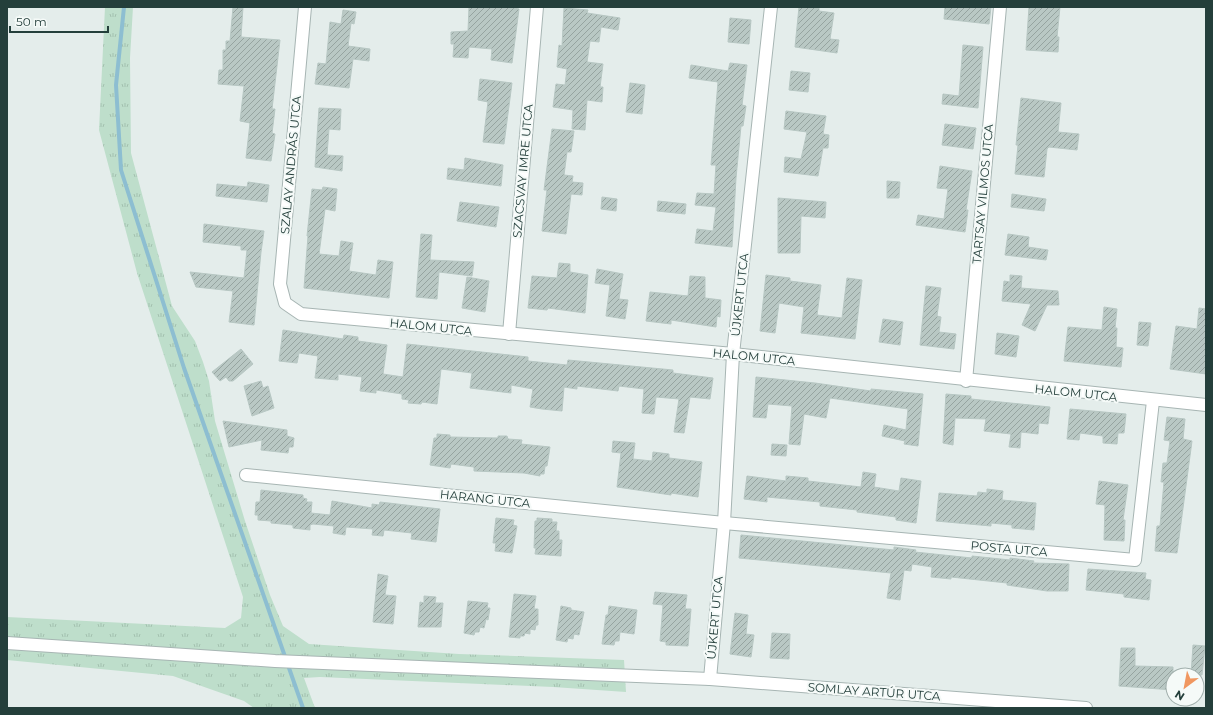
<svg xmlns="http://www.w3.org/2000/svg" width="1213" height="715" font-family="Montserrat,sans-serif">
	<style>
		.grass { fill: url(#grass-tufts) }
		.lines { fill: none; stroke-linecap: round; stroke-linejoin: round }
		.stream { stroke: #8dbed1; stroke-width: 4 }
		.building { fill: url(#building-hatch); stroke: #b7c7c3 }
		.street-casing { stroke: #a7b5b3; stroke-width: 14 }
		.street { stroke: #fff; stroke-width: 12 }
		.labels { text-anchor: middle; stroke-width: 4; stroke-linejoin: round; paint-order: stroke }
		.street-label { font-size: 12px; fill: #243f3b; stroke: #f5faf8 }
	</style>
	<defs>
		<pattern id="grass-tufts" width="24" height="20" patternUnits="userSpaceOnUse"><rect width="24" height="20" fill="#bedecb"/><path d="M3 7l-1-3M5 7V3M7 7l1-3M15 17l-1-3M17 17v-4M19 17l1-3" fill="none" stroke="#a3c0af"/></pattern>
		<pattern id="building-hatch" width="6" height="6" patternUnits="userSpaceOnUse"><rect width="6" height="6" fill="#b9c8c4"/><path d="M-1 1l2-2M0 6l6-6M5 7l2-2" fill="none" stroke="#96a4a0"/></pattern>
	</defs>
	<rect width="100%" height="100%" fill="#e4edeb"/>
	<polygon class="grass" points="105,7 133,7 130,58 131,153 172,306 195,341 203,362 209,381 215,421 245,521 270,595 283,626 309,644 459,654 624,660 626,692 553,687 320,677 304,678 315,708 254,708 244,701 173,676 7,660 7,617 225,628 241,618 243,597 137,273 99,130"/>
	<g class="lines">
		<polyline class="stream" points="124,7 116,85 121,170 184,368 303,708"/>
	</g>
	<g class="building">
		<polygon points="233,7 243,7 241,37 280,40 272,109 275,109 272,133 275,134 271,161 246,158 250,123 240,121 244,86 218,84 219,70 223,70 223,50 226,50 226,41 230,41"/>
		<polygon points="469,7 510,7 519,9 512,63 491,60 492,49 469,47 468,58 453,57 454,44 451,44 451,32 468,31"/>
		<polygon points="799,7 819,7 819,11 834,13 830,39 839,40 837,53 795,47"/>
		<polygon points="945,7 991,7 989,24 944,19"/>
		<polygon points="1029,7 1060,7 1057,37 1059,37 1058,52 1026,50"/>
		<polygon points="564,8 588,10 587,13 620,18 618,30 601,27 599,42 590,41 587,62 603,64 600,87 603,87 602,102 587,100 585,130 572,129 573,110 553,107 556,84 565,85 567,69 557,67 559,45 562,46"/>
		<polygon points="343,10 356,12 354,24 351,23 348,46 370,49 369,61 353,59 349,88 315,84 318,63 326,64 330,22 341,24"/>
		<polygon points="730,18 751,20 749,44 728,42"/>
		<polygon points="963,45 983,47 978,108 942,104 943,94 959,96"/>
		<polygon points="730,63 747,65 742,105 746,106 743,126 741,126 736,178 732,247 695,243 697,229 713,231 716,207 695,205 697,193 714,194 716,165 711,165 718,82 689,78 691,65 728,71"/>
		<polygon points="791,71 810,73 808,92 789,90"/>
		<polygon points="480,79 512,83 504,144 483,142 488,102 478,100"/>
		<polygon points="630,83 645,85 642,114 626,112"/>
		<polygon points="1021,98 1061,103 1058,132 1079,134 1077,150 1049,147 1047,149 1044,177 1015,174 1018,145 1016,145"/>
		<polygon points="319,108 341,109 340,130 329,129 327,155 343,156 342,171 315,167"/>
		<polygon points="786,111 826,116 823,134 829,135 828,148 823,148 818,176 784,172 785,157 801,159 807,132 784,129"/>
		<polygon points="945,124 976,128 973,149 942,145"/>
		<polygon points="552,129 574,131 571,152 567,152 564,175 573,176 572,182 583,183 582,195 571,194 566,234 542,231 547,190 544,190"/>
		<polygon points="465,158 503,165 501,186 447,179 448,168 464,170"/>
		<polygon points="940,166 972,171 966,210 968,210 965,232 916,225 918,215 944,219 948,189 937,188"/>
		<polygon points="887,181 900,182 899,198 887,198"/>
		<polygon points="248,182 269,185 267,202 216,196 217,184 247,187"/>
		<polygon points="323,187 337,189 335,211 325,209 319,254 339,256 341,241 353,243 349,271 376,275 378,260 393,262 389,298 304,288 308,236 307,236 312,189 322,190"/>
		<polygon points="1012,194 1046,199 1044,211 1011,207"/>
		<polygon points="602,197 617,199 616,211 601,209"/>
		<polygon points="778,198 826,202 825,218 801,216 800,253 778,253"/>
		<polygon points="658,201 686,204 685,214 657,211"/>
		<polygon points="460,202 499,207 496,227 457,221"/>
		<polygon points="204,224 264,231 261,252 254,325 229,322 233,291 196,287 190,272 244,278 247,250 241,250 241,246 203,242"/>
		<polygon points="421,234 432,235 430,260 474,262 472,276 439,272 437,299 416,297"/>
		<polygon points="1008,234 1029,237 1028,247 1048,250 1046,260 1005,255"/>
		<polygon points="559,263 570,264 570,272 588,275 585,313 548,308 547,310 528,308 532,276 557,278"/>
		<polygon points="597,269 623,274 619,299 628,300 625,319 606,316 610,285 595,283"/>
		<polygon points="766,275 790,278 790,281 821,285 817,315 842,318 847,278 862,280 855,339 801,333 804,307 779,303 775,333 760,331"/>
		<polygon points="1010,275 1022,276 1021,288 1058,291 1059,305 1047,305 1035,331 1022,325 1031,304 1002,301 1004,281 1010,282"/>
		<polygon points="690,276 705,277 705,298 721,300 720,317 717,316 716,327 671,320 671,324 646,321 650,292 688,296"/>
		<polygon points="467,277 489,281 485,312 462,308"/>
		<polygon points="926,286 941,288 937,316 941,317 939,332 956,334 954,349 920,345"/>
		<polygon points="1104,307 1117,309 1115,328 1117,328 1116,347 1123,348 1121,367 1064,361 1068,327 1102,330"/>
		<polygon points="1199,308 1206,309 1206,374 1170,369 1176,326 1197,329"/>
		<polygon points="883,319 903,322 900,345 879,342"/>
		<polygon points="1139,322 1151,323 1148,346 1137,345"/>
		<polygon points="283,330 343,339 344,335 358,337 358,341 387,345 383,374 403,377 407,344 528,357 528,361 567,365 568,360 673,370 673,373 713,378 710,399 690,397 684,433 674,432 679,399 656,397 654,414 642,413 644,389 619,386 618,391 577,386 577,389 564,387 562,411 542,409 530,407 533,389 511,385 511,393 470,388 472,373 441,369 437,404 422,402 421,404 408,403 409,400 402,399 402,394 376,390 376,393 360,391 362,377 338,374 338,380 315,378 318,356 299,353 297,363 279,361"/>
		<polygon points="997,333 1019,336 1016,357 995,354"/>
		<polygon points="241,349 253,364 233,381 229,381 226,377 220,381 212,372"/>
		<polygon points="756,377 815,383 871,391 871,389 923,394 918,446 904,444 905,441 882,436 884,425 906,430 908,409 830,398 826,418 804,414 800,445 789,444 792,406 768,404 766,418 753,417"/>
		<polygon points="261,381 263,388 268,386 274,408 252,416 244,386"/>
		<polygon points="946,394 971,396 971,399 1050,407 1048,424 1039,423 1038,434 1021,432 1020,448 1009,447 1011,434 984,431 986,419 955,418 953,445 943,443"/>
		<polygon points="1070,409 1126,414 1124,433 1118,433 1117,444 1103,443 1103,436 1080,433 1079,440 1067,439"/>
		<polygon points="1167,417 1185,419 1183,439 1192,441 1177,553 1155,551 1157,526 1160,526 1164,482 1161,482 1163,463 1167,463 1170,441 1164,440"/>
		<polygon points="223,421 287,430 287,436 294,438 293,447 289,447 288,453 261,450 262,440 229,447"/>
		<polygon points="437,434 450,435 450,437 498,438 498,436 507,436 508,439 522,440 521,444 550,447 547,466 545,466 544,474 540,474 540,476 524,473 474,471 474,467 451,464 450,468 430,465 434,438 437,438"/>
		<polygon points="613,441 635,443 633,459 652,461 653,452 669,454 669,458 702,462 698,497 671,493 671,495 617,487 621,453 612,452"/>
		<polygon points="772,444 787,445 786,456 771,455"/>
		<polygon points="863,472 876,474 874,487 899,491 901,478 921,481 916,523 896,520 896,517 857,512 857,510 820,506 820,502 767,497 767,502 744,499 747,476 786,481 786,476 808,478 808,481 861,487"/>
		<polygon points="1099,481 1128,485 1123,520 1125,520 1124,541 1104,540 1105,505 1096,504"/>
		<polygon points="987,489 1003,491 1002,500 1036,503 1034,530 1012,528 1012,525 991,523 991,526 936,521 939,493 977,496 978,492 987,493"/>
		<polygon points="261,490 303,495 303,498 307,499 306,502 312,502 311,513 330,515 332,501 372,508 372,504 379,505 380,502 440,509 436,542 411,539 412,533 384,530 383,536 372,535 373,529 346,527 345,535 333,533 334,526 313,524 310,525 310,530 293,528 293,525 271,523 271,521 258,520 258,515 255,515 256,502 260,502"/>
		<polygon points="496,518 514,520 513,525 517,526 512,553 495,551 496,543 493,543"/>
		<polygon points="537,518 552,519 552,522 557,522 556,531 559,531 559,540 562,540 561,556 535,554 536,548 534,548 535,521 537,521"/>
		<polygon points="741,535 894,550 894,547 916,550 915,552 972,558 972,556 1010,560 1010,558 1034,561 1033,563 1069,564 1068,591 1047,591 1007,585 1007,583 951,577 951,579 931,577 932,567 912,564 911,571 904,570 900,600 887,598 891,573 739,558"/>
		<polygon points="1088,569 1146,573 1145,579 1151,580 1149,600 1124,597 1124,594 1086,590"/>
		<polygon points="378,574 388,576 385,595 396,596 393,624 373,622"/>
		<polygon points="655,592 687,595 685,609 691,609 688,646 666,645 666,642 660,641 663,605 653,604"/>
		<polygon points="514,594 536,596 534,609 538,609 538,625 536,625 535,630 530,629 530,634 525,633 524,636 520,636 520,638 509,637"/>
		<polygon points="424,596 436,597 435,603 443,603 441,627 418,627 420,602 424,603"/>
		<polygon points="468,601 488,603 487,608 490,608 488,620 486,619 484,628 480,627 479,632 475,632 474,635 464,633"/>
		<polygon points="561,606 571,608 571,610 584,612 579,635 574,634 573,639 568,638 567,642 556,640"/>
		<polygon points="609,606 637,610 634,634 620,632 619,641 615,641 614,645 602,644 606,615 608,615"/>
		<polygon points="735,613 748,615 746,634 754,635 751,657 730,654"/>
		<polygon points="772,633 790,634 789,659 770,658"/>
		<polygon points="1193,645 1205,646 1202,675 1191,675"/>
		<polygon points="1121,648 1135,648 1135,666 1173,667 1173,690 1119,686"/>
	</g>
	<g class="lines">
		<g class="street-casing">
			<g id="street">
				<polyline points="305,7 280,284 285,303 301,314 733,354 1206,405"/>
				<polyline points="509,334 537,7"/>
				<polyline points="966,381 1000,7"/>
				<polyline points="246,475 724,523 1135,560 1153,401"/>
				<polyline points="7,643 275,661 710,679 1086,708"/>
				<polyline points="710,679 724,523 733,354 771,7"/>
			</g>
		</g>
		<use href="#street" class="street"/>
	</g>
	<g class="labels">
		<g class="street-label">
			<text transform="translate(291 165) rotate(-85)" y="4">SZALAY ANDRÁS UTCA</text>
			<text transform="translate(523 171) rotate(-85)" y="4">SZACSVAY IMRE UTCA</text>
			<text transform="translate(983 194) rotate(-85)" y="4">TARTSAY VILMOS UTCA</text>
			<text transform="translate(740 295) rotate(-84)" y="4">ÚJKERT UTCA</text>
			<text transform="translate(431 327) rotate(6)" y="4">HALOM UTCA</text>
			<text transform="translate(754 357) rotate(6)" y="4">HALOM UTCA</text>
			<text transform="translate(1076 393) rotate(6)" y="4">HALOM UTCA</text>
			<text transform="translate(485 499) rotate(6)" y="4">HARANG UTCA</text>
			<text transform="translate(1009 549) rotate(5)" y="4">POSTA UTCA</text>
			<text transform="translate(715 618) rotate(-85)" y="4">ÚJKERT UTCA</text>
			<text transform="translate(874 692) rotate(4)" y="4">SOMLAY ARTÚR UTCA</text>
		</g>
	</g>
	<rect width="1213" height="715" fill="none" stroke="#243f3b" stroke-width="16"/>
	<g transform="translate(1185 687) rotate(212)"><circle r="19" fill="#f5faf8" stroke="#a1afac"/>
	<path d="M0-3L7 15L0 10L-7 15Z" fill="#f09760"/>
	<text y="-6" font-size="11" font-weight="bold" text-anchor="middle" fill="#243f3b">N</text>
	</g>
	<path d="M10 26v6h98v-6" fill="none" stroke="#243f3b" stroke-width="2"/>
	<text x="16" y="26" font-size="12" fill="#243f3b" stroke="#f5faf8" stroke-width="3" paint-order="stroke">50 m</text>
</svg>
